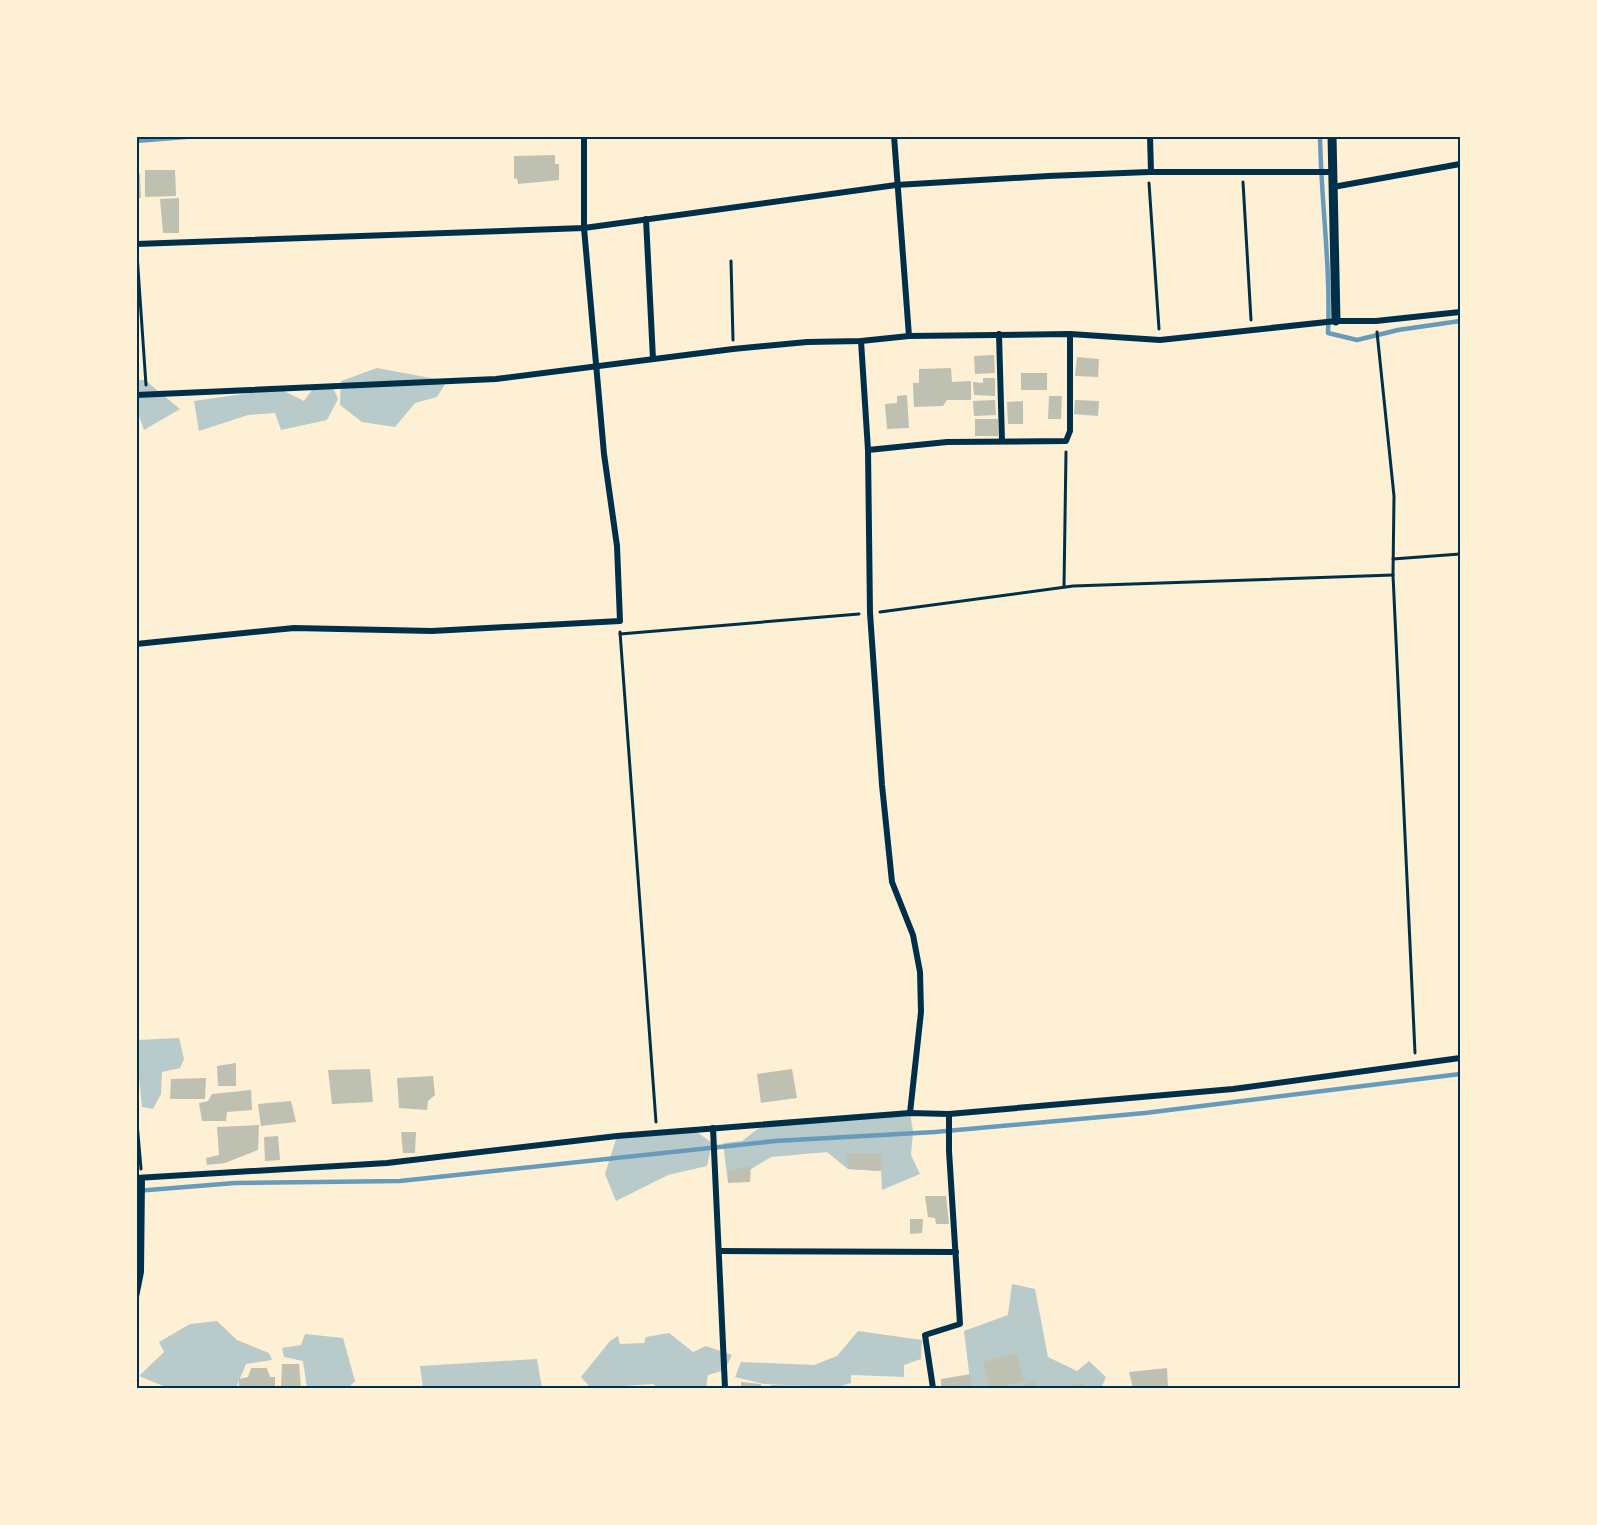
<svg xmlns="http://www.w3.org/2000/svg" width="1597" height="1525" font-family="'Golos Text',sans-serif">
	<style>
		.green { fill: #b9caca }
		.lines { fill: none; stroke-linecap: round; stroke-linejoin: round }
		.stream { stroke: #669bbc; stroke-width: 4.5 }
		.building { fill: #bec0b2 }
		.path { stroke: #003049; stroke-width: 3 }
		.minor { stroke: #003049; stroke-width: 6 }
		.tertiary { stroke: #003049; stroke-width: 9 }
		.neatline { fill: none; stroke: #003049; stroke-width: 2 }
	</style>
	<rect width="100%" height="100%" fill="#fdf0d5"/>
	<g class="green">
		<polygon points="377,368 447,381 437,397 415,403 395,427 362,422 340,405 341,381"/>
		<polygon points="136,380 145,380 180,409 144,430 138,413 137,413"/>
		<polygon points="332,386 338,399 327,420 281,430 275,413 248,415 199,431 194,401 280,389 304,401 314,387"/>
		<polygon points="179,1038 184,1059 180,1068 162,1072 161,1094 153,1109 142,1107 137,1058 137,1040"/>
		<polygon points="910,1113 913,1131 911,1155 920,1174 882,1190 881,1171 848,1169 827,1152 771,1157 728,1183 723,1143 742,1141 759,1128"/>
		<polygon points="694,1130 712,1143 707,1166 668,1175 616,1201 605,1174 617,1136"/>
		<polygon points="1012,1284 1035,1289 1048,1357 1077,1371 1089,1361 1106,1377 1101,1388 1087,1388 1084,1382 1062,1387 1061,1388 971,1388 964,1331 1008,1315"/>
		<polygon points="217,1321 237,1340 269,1353 272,1360 246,1364 236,1388 168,1388 139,1376 164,1352 159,1342 190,1324"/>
		<polygon points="858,1331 922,1340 921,1359 904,1365 904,1377 851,1375 851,1383 841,1386 841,1388 807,1388 806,1386 764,1384 735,1377 741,1362 814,1365 837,1356"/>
		<polygon points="669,1333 693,1352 706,1346 732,1355 725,1370 708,1375 706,1388 659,1388 653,1384 623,1386 623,1388 591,1388 581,1377 610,1341 618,1336 620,1344 644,1343 646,1337"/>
		<polygon points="305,1334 343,1338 355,1381 348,1388 307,1388 303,1361 284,1357 282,1348 301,1345"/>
		<polygon points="537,1359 542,1388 423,1388 420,1366"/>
	</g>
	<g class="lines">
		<g class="stream">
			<path d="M1320 136C1321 202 1331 268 1328 333L1357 340 1398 330 1460 321"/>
			<polyline points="136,141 198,136"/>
			<polyline points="136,1191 235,1183 400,1181 775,1141 935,1132 1145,1113 1460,1074"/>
		</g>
	</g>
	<g class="building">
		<polygon points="555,155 555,164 559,164 559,180 518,184 517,178 514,179 514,156"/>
		<polygon points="145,170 175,170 176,196 145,197"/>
		<polygon points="136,174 140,174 141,198 136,198"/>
		<polygon points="179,198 179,233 163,233 160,199"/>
		<polygon points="994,355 995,373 975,374 974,356"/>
		<polygon points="1077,357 1099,359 1098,377 1075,376"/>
		<polygon points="951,368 952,382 971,381 971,400 947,400 943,406 914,407 913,383 919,383 919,369"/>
		<rect x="1021" y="373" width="26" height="17"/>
		<polygon points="983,378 995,378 995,396 974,395 973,382 983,383"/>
		<polygon points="907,395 909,428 887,429 885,404 897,403 897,396"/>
		<polygon points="1049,396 1062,396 1061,419 1048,419"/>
		<polygon points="995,400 996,415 974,416 973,401"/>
		<polygon points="1075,400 1099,401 1098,416 1074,414"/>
		<polygon points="1023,401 1023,424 1008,424 1007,402"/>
		<rect x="975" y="419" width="23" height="17"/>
		<polygon points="236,1063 236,1086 218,1086 217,1066"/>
		<polygon points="370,1069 373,1102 332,1104 328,1070"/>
		<polygon points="792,1069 797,1098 761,1103 757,1074"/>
		<polygon points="433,1076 435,1095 428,1101 427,1110 399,1108 397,1078"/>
		<polygon points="206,1078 205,1099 170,1099 171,1079"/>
		<polygon points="251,1090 252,1110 227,1112 226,1121 202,1121 199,1103 208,1101 212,1094"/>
		<polygon points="291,1101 296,1122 261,1126 258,1104"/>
		<polygon points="259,1125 258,1150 225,1163 207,1165 206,1158 219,1155 217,1127"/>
		<polygon points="401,1132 416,1132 415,1153 403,1153"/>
		<polygon points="278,1136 280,1160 265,1161 264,1137"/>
		<polygon points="847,1153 882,1154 881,1171 848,1169"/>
		<polygon points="751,1165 750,1182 728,1183 728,1171"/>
		<polygon points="925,1196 946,1196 949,1224 936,1224 935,1218 928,1217"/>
		<polygon points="910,1219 923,1219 922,1233 910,1234"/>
		<polygon points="1016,1353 1024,1381 997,1388 990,1388 983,1362"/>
		<polygon points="282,1364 299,1364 301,1388 281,1388"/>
		<polygon points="251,1368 267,1368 270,1377 275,1377 275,1388 239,1388 239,1379 248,1377"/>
		<polygon points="1167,1368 1168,1388 1133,1388 1129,1372"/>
		<polygon points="971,1374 971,1388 941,1388 941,1379"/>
		<polygon points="1035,1381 1036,1388 1024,1388 1023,1385"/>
		<polygon points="741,1382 761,1384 762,1388 741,1388"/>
		<polygon points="1084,1382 1087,1388 1062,1388 1061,1387"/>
		<polygon points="771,1385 806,1386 806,1388 771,1388"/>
	</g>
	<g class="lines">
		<g class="path">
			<polyline points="1243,182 1251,320"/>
			<polyline points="1149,183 1159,329"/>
			<polyline points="137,254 146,385"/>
			<polyline points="731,261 733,340"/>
			<polyline points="1377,332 1394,496 1393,575 1415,1053"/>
			<polyline points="1393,559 1460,554"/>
			<polyline points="1064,587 1066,452"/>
			<polyline points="880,612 1073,586 1393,575"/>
			<polyline points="620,632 656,1122"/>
			<polyline points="620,634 859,614"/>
			<polyline points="136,1111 141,1169"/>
		</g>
		<g class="minor">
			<polyline points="894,136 909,336"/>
			<polyline points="1150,136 1151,172"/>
			<polyline points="1333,187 1460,164"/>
			<polyline points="646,219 653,359"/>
			<polyline points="136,244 584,228 896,185 1048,176 1149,172 1333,172"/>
			<polyline points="999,334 1002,441"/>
			<polyline points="861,341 868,450 870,613 882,785 892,882 913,935 920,972 921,1012 910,1113"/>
			<polyline points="136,395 496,379 733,349 807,342 861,341 909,336 1070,334 1160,340 1336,321 1376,321 1460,312"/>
			<polyline points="868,450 947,442 1066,441 1070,431 1070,334"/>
			<polyline points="136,644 294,628 432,631 620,621 617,546 604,454 584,228 584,136"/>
			<polyline points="713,1128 725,1388"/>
			<polyline points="136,1178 387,1163 617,1136 910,1113 949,1114 1233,1089 1460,1058"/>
			<polyline points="719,1251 956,1252"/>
			<polyline points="136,1297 141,1272 142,1178"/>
			<polyline points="933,1388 925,1335 960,1324 949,1151 949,1114"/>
		</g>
		<polyline class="tertiary" points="1332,136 1336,321"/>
	</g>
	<rect width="1597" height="1525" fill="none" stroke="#fdf0d5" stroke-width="276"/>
	<rect x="138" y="138" width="1321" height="1249" class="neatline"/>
</svg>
